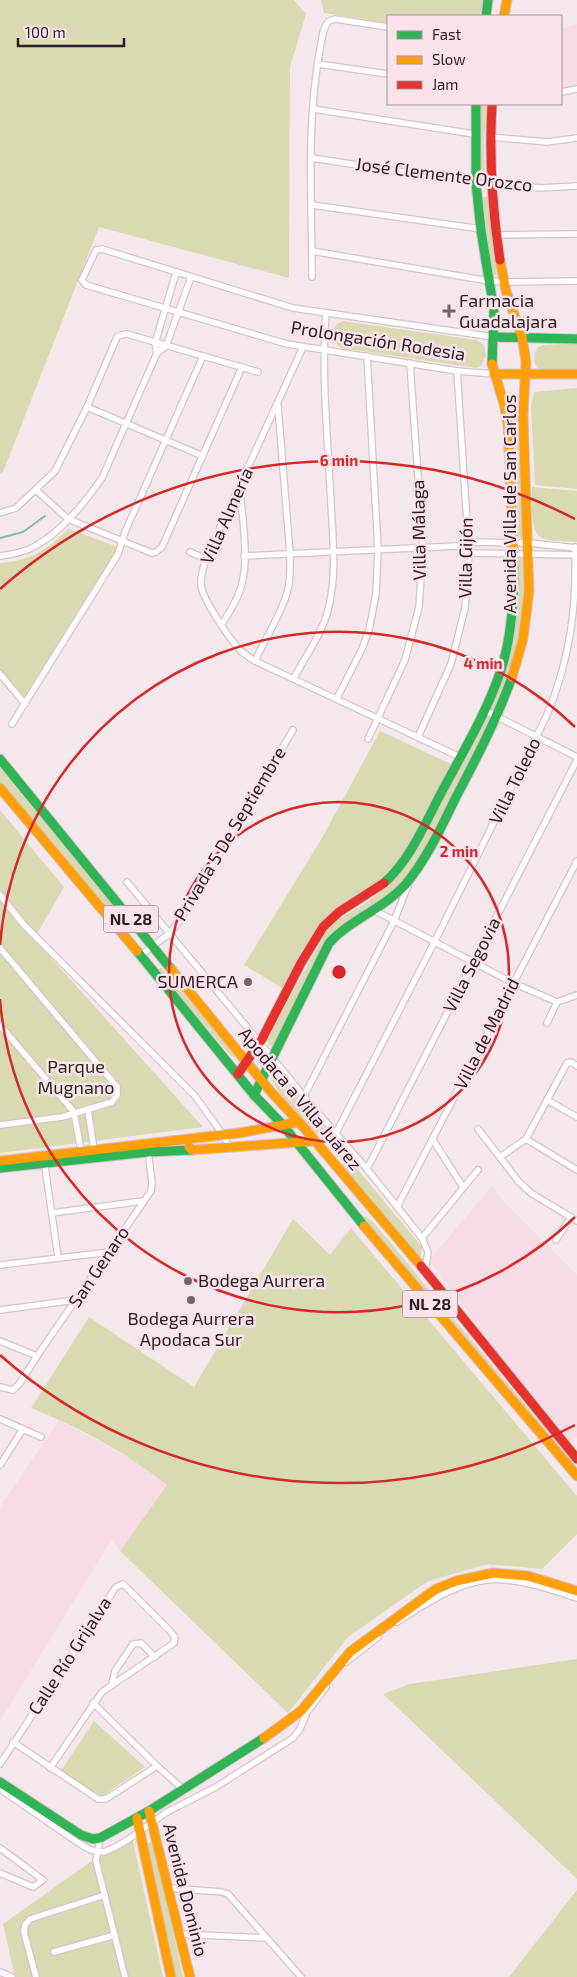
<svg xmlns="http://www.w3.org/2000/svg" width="577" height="1977" font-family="'Exo 2',sans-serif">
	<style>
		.built { fill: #f7dce5 }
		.green { fill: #d9dab1 }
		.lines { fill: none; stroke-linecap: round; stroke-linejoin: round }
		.stream { stroke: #7dbfb0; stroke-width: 2 }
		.street-casing { stroke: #d5c4c9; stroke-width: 8 }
		.fast-casing { stroke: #d5c4c9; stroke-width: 11 }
		.slow-casing { stroke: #d5c4c9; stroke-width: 11 }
		.jam-casing { stroke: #d5c4c9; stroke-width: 11 }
		.street { stroke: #fefcfc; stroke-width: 5.5 }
		.fast { stroke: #30b455; stroke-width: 9 }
		.slow { stroke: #ff9f0a; stroke-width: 9 }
		.jam { stroke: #e5322d; stroke-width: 9 }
		.ring { fill: none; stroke: #d62828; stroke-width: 2.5 }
		.poi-dot { fill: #746369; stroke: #fae3eb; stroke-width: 2 }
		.labels { text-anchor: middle; stroke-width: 5; stroke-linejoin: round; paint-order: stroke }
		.shield { fill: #fae3eb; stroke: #6c575e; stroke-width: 1 }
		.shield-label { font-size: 16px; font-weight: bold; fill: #2f1b22 }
		.street-label { font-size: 18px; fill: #2f1b22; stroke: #fae3eb }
		.poi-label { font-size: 18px; fill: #2f1b22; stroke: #fae3eb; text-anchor: start }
		.park-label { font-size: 18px; fill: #292c15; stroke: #fae3eb }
		.centre { fill: #d62828; stroke: #fae3eb; stroke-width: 2.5 }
		.ring-label { font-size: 15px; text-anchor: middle; font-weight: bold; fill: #d62828; stroke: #fae3eb; stroke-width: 5; stroke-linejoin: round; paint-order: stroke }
	</style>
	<rect width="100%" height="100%" fill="#f5e8ec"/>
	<g class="built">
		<polygon points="577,24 577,86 561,90 561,29"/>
		<polygon points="492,1186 502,1200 577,1275 577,1437 567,1446 429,1260"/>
		<polygon points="299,1225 330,1255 345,1232 395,1303 503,1533 515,1566 460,1565 167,1485 120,1551 112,1539 0,1721 0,1507 59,1420 145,1467"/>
	</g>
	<g class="green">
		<polygon points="0,0 294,0 306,14 290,67 289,278 99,227 3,472 0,473"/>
		<polygon points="321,0 483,0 480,16 388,16 388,23 324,13"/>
		<polygon points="479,104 487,104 484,141 485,172 482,175 479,171"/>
		<polygon points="488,196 497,275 491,275 483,197"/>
		<path d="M343 321 476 340 484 345 486 355 481 366 476 368 341 348C333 342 330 333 337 324Z"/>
		<path d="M577 343V371L541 372C533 365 532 357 537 348L543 345Z"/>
		<polygon points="577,388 577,489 535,485 531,406 534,392"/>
		<polygon points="512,409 518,412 524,537 521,538 517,537"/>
		<path d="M532 487 577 491V542C566 541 552 542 542 538 529 533 532 499 532 487Z"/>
		<path d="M69 529 115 546 117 550 27 695 23 696 0 670V563C20 562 39 555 54 542 59 538 63 533 69 529Z"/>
		<path d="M520 558 525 560V602L521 635 512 671 477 748 423 852 407 877 393 893 342 925 309 978 273 1046 269 1045 267 1040 325 933C336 919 348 914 363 905 381 893 396 878 409 861L474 737 517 608 518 559Z"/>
		<polygon points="380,731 451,764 400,860 383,881 326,918 318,926 282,988 244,965 322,838"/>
		<polygon points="0,768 111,903 113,907 106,911 0,783"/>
		<polygon points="0,810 64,887 34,939 203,1127 0,1153"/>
		<polygon points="161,967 235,1054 235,1057 231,1056 159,972 159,969"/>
		<polygon points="275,1074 281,1077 422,1247 420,1262 342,1169 343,1161 324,1138 313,1133 278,1091 272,1079 273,1075"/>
		<polygon points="360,1213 374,1223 577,1467 577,1469 391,1252"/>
		<path d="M293 1219 330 1255 351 1228 577 1496V1534L542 1569 488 1564 428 1581 348 1637 288 1713 120 1551 167 1485C127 1453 79 1427 31 1408L89 1317 194 1387Z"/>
		<polygon points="577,1659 577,1879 383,1694 410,1684"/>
		<polygon points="94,1721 145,1767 98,1799 60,1772"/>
		<polygon points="131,1833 163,1977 15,1977 3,1924"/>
		<polygon points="153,1840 183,1977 176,1977 147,1845"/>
		<polygon points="577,1890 577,1977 509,1977"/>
	</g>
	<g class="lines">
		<polyline class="stream" points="0,538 23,532 45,516"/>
		<g class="street-casing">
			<g id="street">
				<polyline points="318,64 388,74"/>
				<polyline points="561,92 577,89"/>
				<polyline points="313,109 474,134"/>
				<polyline points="490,137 547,142 577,138"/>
				<polyline points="312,158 476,183 541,188 577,186"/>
				<polyline points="312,205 481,229"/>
				<polyline points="497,235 577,234"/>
				<polyline points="312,251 489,281 504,282 577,281"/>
				<path d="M312 277C312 202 306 124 320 49 322 40 322 28 329 21L335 19 388 27"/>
				<polyline points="494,337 293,308 102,249 96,250 82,280 86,285 287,344 457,371 494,374"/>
				<path d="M303 347 206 559C203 569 199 580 202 590 206 603 231 642 242 652 246 655 250 658 255 661L460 757"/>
				<polyline points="157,353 155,343 176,273"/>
				<polyline points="87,407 203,456"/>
				<polyline points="36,490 68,519 152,553 156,552 162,547 242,367"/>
				<polyline points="0,513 16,508 55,471 87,407 117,337 121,335 127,334 258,372"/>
				<polyline points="457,546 469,553 577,555"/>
				<polyline points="190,552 206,559"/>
				<path d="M0 556C13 554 26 552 37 545 62 531 86 501 102 478L157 353 166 346 191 277"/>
				<polyline points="244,556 457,546 469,542 529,543 577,548"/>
				<path d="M222 624C228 614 235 604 239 593 251 564 242 520 240 489"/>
				<path d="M255 661C264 641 281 614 287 593 291 581 290 567 290 554L278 406"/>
				<polyline points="0,674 25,704"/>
				<path d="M294 678C305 657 322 634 328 610 337 576 333 539 331 504 328 440 321 376 326 313"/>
				<polyline points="337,698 362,649 369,630 376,594 378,549 367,356"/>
				<polyline points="484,710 577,757"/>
				<polyline points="12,724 118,554 125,532 203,356"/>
				<polyline points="418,737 451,664 465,608 469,553 457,371"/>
				<polyline points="368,739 405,660 419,607 423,547 410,363"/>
				<polyline points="127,882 317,1112 367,1169 422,1238"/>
				<polyline points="0,895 24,925 195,1096 223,1135 230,1148"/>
				<polyline points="374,910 513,983 557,1002"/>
				<polyline points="0,948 117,1087 117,1095 112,1102 62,1117 0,1125"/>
				<polyline points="141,955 170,933 180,920 293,730"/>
				<polyline points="557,1002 577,995"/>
				<polyline points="547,1023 557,1002"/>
				<polyline points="0,1025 74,1112 81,1151"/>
				<polyline points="304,1096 394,921 409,883"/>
				<polyline points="547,1100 577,1117"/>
				<polyline points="88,1110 94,1149"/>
				<polyline points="478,1129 519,1182 531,1193 577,1221"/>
				<path d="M336 1133 435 941 547 715C570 659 577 607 575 547"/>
				<polyline points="526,1139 577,1170"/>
				<polyline points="433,1140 463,1187"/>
				<polyline points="500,1157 526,1139 567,1063 571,1062 577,1066"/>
				<polyline points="44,1160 58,1257"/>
				<polyline points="367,1169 577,760"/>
				<polyline points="397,1207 577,861"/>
				<polyline points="52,1213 143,1201"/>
				<polyline points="556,1240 571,1217"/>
				<polyline points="0,1265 110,1252"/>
				<polyline points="425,1271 428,1252 422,1238 478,1170"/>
				<polyline points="0,1310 76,1300"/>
				<polyline points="0,1341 37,1356"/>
				<polyline points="0,1387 13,1390 20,1383 37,1356 151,1191 152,1182 148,1151"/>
				<polyline points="0,1419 41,1437"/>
				<polyline points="0,1465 23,1429"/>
				<path d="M397 1622C430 1601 465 1576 506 1580 531 1582 554 1591 577 1598"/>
				<polyline points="346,1662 378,1637"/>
				<polyline points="112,1684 115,1671 133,1644 141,1643 155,1657"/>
				<polyline points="93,1703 157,1766 183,1789"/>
				<polyline points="13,1742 98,1799 105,1799 109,1797 157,1766"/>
				<polyline points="0,1764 116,1587 123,1584 170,1631 175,1637 174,1643 102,1692 50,1768"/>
				<polyline points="0,1789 80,1844 91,1850 104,1852 113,1848 126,1841 167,1812 216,1787 293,1738 300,1729 307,1712 326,1687"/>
				<polyline points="100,1838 96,1861 125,1977"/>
				<polyline points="0,1848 43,1880 33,1887 0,1873"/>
				<polyline points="169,1888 222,1892 228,1894 301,1977"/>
				<polyline points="179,1934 267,1938"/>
				<polyline points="54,1952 115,1935"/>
				<polyline points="0,1972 12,1977"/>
				<polyline points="36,1977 24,1932 25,1925 30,1919 105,1895"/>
			</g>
		</g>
		<g class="fast-casing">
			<g id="fast">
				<polyline points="486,16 488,0"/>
				<polyline points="476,104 476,183 481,231 494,310 492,364"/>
				<polyline points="494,337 577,339"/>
				<polyline points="0,759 171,969"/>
				<path d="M384 883C409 861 424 826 439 797 461 755 486 715 501 670 512 636 514 600 514 565"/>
				<polyline points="137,951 254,1095 282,1124 364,1226"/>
				<path d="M254 1095 329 943C351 919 383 909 405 885 426 860 441 828 455 799 476 759 497 719 512 677"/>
				<polyline points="0,1168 148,1152 192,1150"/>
				<polyline points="0,1782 81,1835 93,1839 100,1838 149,1811 264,1738"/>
			</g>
		</g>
		<g class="slow-casing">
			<g id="slow">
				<polyline points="504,16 507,0"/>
				<polyline points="500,260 506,291 522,337 526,362 523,415 529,591 523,639 512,677"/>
				<polyline points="492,364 504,404 508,425 514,565"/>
				<polyline points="494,374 577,374"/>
				<polyline points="0,788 137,951"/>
				<polyline points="171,969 271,1092 299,1122 421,1266"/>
				<polyline points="189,1147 192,1150 314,1141"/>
				<polyline points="0,1161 239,1133 299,1122"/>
				<polyline points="364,1226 577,1476"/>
				<polyline points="264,1738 301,1711 350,1652 436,1589 456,1581 493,1573 528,1576 577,1591"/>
				<polyline points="149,1811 190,1977"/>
				<polyline points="137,1818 171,1977"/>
			</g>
		</g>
		<g class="jam-casing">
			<g id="jam">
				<path d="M492 104C489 156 492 208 500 260"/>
				<polyline points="238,1074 262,1039 301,963 323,927 339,912 384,883"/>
				<polyline points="421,1266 577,1459"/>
			</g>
		</g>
		<use href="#street" class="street"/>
		<use href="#fast" class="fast"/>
		<use href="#slow" class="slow"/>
		<use href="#jam" class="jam"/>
	</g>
	<g class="ring">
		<circle cx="339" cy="972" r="170"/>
		<path d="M575 1217A340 340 0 0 1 0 999M0 945A340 340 0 0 1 575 727"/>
		<path d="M575 1425A511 511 0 0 1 0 1355M0 589A511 511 0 0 1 575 519"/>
	</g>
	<g class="poi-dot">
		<path d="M446.5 303.5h5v5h5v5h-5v5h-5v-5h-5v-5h5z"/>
		<circle cx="248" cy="982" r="5"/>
		<circle cx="188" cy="1281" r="5"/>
		<circle cx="191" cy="1300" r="5"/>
	</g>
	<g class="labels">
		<g class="shield">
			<rect x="103.5" y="905.5" width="55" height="27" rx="4"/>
			<rect x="402.5" y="1290.5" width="55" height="27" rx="4"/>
		</g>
		<g class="shield-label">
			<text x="131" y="925">NL 28</text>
			<text x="430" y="1310">NL 28</text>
		</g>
		<g class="street-label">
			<text transform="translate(444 175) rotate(7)" y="6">José Clemente Orozco</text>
			<text transform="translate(378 341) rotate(9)" y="6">Prolongación Rodesia</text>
			<text transform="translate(510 504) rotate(-90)" y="6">Avenida Villa de San Carlos</text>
			<text transform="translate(227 516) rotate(-66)" y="6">Villa Almería</text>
			<text transform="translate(419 530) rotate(-91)" y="6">Villa Málaga</text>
			<text transform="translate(466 558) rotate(-89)" y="6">Villa Gijón</text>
			<text transform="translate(515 781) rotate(-64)" y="6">Villa Toledo</text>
			<text transform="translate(230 834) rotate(-59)" y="6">Privada 5 De Septiembre</text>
			<text transform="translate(472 965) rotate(-63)" y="6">Villa Segovia</text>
			<text transform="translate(487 1034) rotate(-63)" y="6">Villa de Madrid</text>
			<text transform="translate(300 1099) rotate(50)" y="6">Apodaca a Villa Juárez</text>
			<text transform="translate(99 1267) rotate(-56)" y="6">San Genaro</text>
			<text transform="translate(70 1656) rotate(-57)" y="6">Calle Río Grijalva</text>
			<text transform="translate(185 1890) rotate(76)" y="6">Avenida Dominio</text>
		</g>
		<g class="poi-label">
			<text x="459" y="307">Farmacia<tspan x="459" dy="21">Guadalajara</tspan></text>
			<text x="238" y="988" text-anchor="end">SUMERCA</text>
			<text x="198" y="1287">Bodega Aurrera</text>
			<text x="191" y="1325" text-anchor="middle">Bodega Aurrera<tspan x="191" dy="21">Apodaca Sur</tspan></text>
		</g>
		<g class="park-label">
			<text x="76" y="1073">Parque<tspan x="76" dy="21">Mugnano</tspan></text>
		</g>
	</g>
	<circle cx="339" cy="972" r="8" class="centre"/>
	<g class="ring-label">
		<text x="339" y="466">6 min</text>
		<text x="483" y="669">4 min</text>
		<text x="459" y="857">2 min</text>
	</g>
	<rect x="387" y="15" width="175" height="90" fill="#fae3eb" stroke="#a9939b"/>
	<rect x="397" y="31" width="25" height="8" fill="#30b455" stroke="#a9939b"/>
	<text x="432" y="40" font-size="15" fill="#2f1b22">Fast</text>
	<rect x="397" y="56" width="25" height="8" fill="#ff9f0a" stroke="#a9939b"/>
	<text x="432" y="65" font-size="15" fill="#2f1b22">Slow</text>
	<rect x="397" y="81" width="25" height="8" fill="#e5322d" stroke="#a9939b"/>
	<text x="432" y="90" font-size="15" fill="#2f1b22">Jam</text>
	<path d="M18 38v8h106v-8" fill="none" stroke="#2f1b22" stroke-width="2.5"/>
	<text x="25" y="38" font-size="15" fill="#2f1b22" stroke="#fae3eb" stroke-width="4" paint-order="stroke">100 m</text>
</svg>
